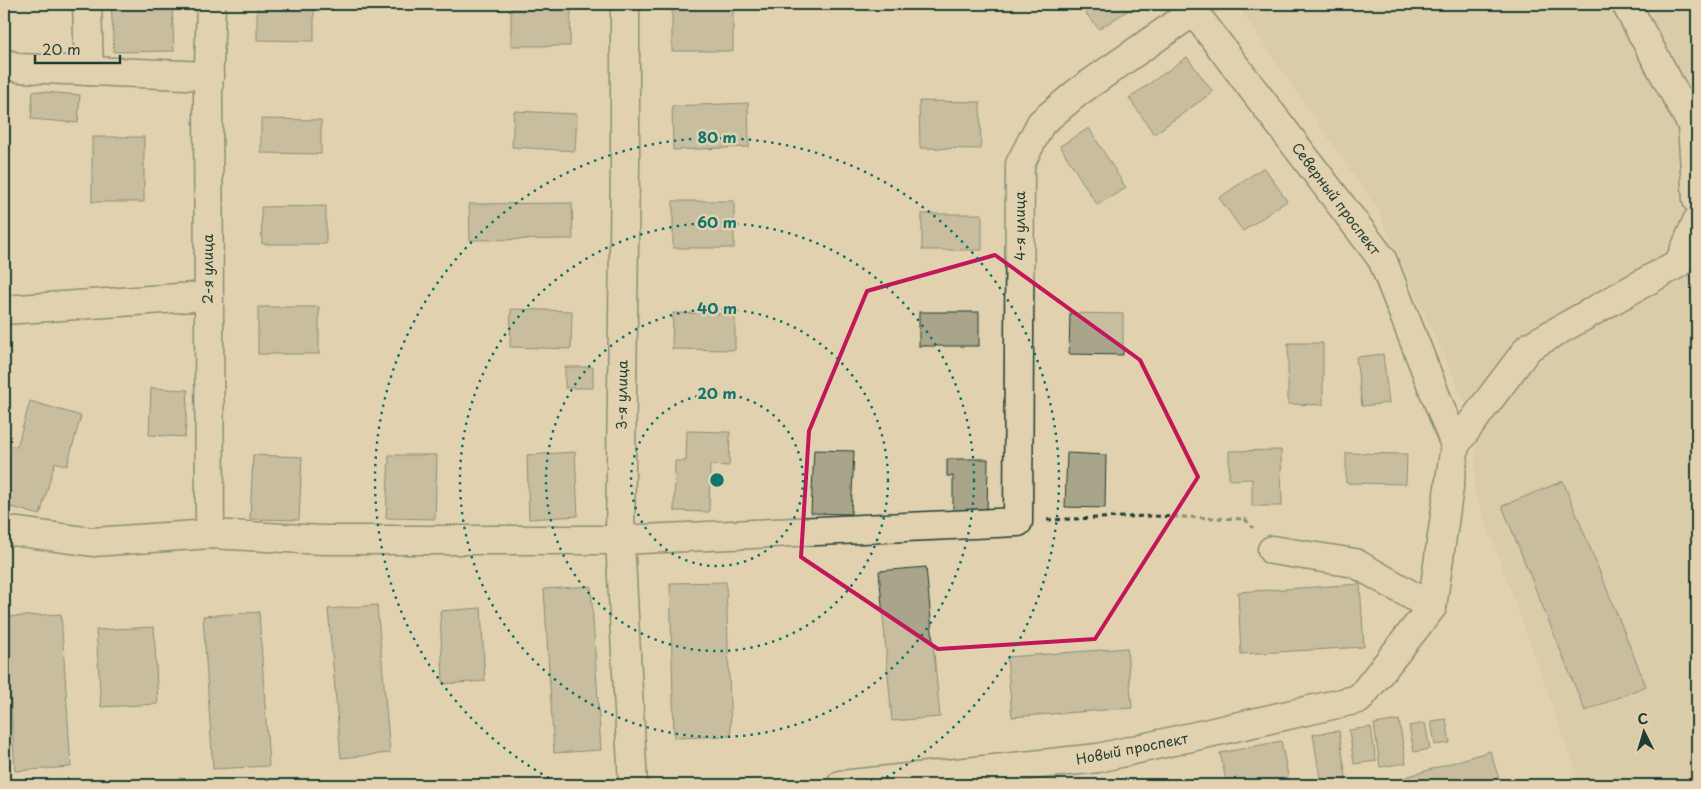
<svg xmlns="http://www.w3.org/2000/svg" width="1701" height="789" font-family="'Playpen Sans',sans-serif">
	<style>
		.built { fill: #d1c4a3 }
		.building { fill: #a9a58a; stroke: #1f3d34 }
		.lines { fill: none; stroke-linecap: round; stroke-linejoin: round }
		.minor-casing { stroke: #1f3d34; stroke-width: 31 }
		.path { stroke: #1f3d34; stroke-width: 3; stroke-dasharray: 5 4; stroke-linecap: butt }
		.minor { stroke: #e2d1ae; stroke-width: 28 }
		.marked { fill: none; stroke: #c2185b; stroke-width: 4; stroke-linejoin: round }
		.ring { fill: none; stroke: #0f766e; stroke-width: 2.5; stroke-dasharray: 2.5 5 }
		.labels { text-anchor: middle; stroke-width: 5; stroke-linejoin: round; paint-order: stroke }
		.street-label { font-size: 14px; fill: #1f3d34; stroke: #e2d1ae }
		.centre { fill: #0f766e; stroke: #e2d1ae; stroke-width: 2.5 }
		.ring-label { font-size: 15px; text-anchor: middle; font-weight: bold; fill: #0f766e; stroke: #e2d1ae; stroke-width: 5; stroke-linejoin: round; paint-order: stroke }
	</style>
	<rect width="100%" height="100%" fill="#e2d1ae"/>
	<filter id="ink" filterUnits="userSpaceOnUse"><feTurbulence type="fractalNoise" baseFrequency=".02" numOctaves="2"/><feDisplacementMap in="SourceGraphic" scale="10" xChannelSelector="R" yChannelSelector="G"/><feConvolveMatrix kernelMatrix="1 2 1 2 8 2 1 2 1" color-interpolation-filters="sRGB"/></filter>
	<g filter="url(#ink)">
		<polygon class="built" points="1236,4 1697,4 1697,785 1581,785 1474,489 1477,429 1377,209"/>
		<g class="building">
			<polygon points="111,4 172,4 174,51 114,52"/>
			<rect x="672" y="4" width="61" height="47"/>
			<polygon points="1078,4 1138,4 1099,29"/>
			<polygon points="257,7 314,7 314,41 257,40"/>
			<polygon points="511,9 571,10 570,46 511,46"/>
			<polygon points="1187,57 1213,92 1154,134 1129,98"/>
			<polygon points="33,91 80,95 78,123 31,119"/>
			<polygon points="919,101 980,102 981,149 920,148"/>
			<polygon points="748,103 749,147 673,150 672,106"/>
			<polygon points="514,111 577,114 575,151 512,147"/>
			<polygon points="261,119 321,120 321,154 261,153"/>
			<polygon points="1089,128 1126,188 1097,205 1060,146"/>
			<rect x="92" y="137" width="52" height="65"/>
			<polygon points="1264,167 1287,201 1243,231 1219,198"/>
			<rect x="673" y="201" width="61" height="47"/>
			<polygon points="572,203 573,239 470,240 469,204"/>
			<polygon points="326,206 326,244 262,244 261,207"/>
			<rect x="922" y="214" width="60" height="36"/>
			<rect x="258" y="307" width="61" height="47"/>
			<polygon points="511,309 572,311 571,349 510,347"/>
			<rect x="919" y="312" width="60" height="34"/>
			<polygon points="673,313 735,314 735,350 672,349"/>
			<polygon points="1070,313 1123,314 1123,355 1069,354"/>
			<polygon points="1288,343 1323,343 1323,405 1288,404"/>
			<polygon points="1383,354 1389,403 1362,406 1356,357"/>
			<rect x="565" y="367" width="28" height="21"/>
			<polygon points="151,388 188,390 185,437 149,435"/>
			<polygon points="30,401 81,416 67,466 55,462 40,515 4,505 4,449 5,444 17,447"/>
			<polygon points="687,431 730,432 729,466 710,465 709,512 674,511 675,461 686,461"/>
			<polygon points="814,450 854,451 851,514 811,513"/>
			<polygon points="1281,450 1282,506 1252,506 1252,479 1229,480 1229,451"/>
			<polygon points="575,452 578,516 529,519 527,455"/>
			<polygon points="1067,453 1106,455 1105,508 1065,507"/>
			<polygon points="1346,453 1407,454 1406,484 1346,483"/>
			<polygon points="253,455 302,457 299,520 250,519"/>
			<polygon points="389,455 437,455 435,519 386,518"/>
			<polygon points="947,459 988,459 987,514 953,513 953,476 947,476"/>
			<polygon points="1563,481 1646,686 1585,711 1502,506"/>
			<polygon points="926,567 940,717 892,721 879,571"/>
			<polygon points="726,582 731,736 674,738 670,583"/>
			<polygon points="1360,584 1364,647 1241,654 1238,592"/>
			<polygon points="591,586 601,750 554,753 544,589"/>
			<polygon points="377,605 390,753 341,758 328,609"/>
			<polygon points="481,608 485,681 443,684 440,611"/>
			<polygon points="259,612 269,766 213,769 203,616"/>
			<polygon points="61,614 71,767 15,771 5,617"/>
			<polygon points="154,627 158,704 101,707 96,630"/>
			<polygon points="1127,648 1132,708 1012,717 1007,657"/>
			<polygon points="1446,719 1450,743 1435,745 1431,721"/>
			<polygon points="1399,720 1406,763 1380,767 1374,724"/>
			<polygon points="1425,723 1430,749 1414,752 1409,726"/>
			<polygon points="1371,727 1376,761 1354,764 1349,730"/>
			<polygon points="1339,731 1347,784 1321,785 1313,734"/>
			<polygon points="1281,741 1290,785 1227,785 1220,753"/>
			<polygon points="1490,751 1501,785 1380,785"/>
		</g>
		<g class="lines">
			<g class="minor-casing">
				<g id="minor">
					<polyline points="87,4 89,71"/>
					<polyline points="625,4 625,167 620,540 633,785"/>
					<polyline points="1188,4 1382,259 1455,445"/>
					<polyline points="1626,4 1692,125 1697,200"/>
					<polyline points="4,63 19,68 209,76"/>
					<polyline points="4,310 208,296"/>
					<polyline points="4,530 93,542 210,534 323,540 620,540 1018,522 1020,164 1041,123 1078,92 1193,12"/>
					<polyline points="210,534 208,95 211,4"/>
					<polyline points="1272,550 1355,563 1432,607"/>
					<polyline points="841,785 1098,758 1359,699 1432,607 1455,445 1529,347 1679,263 1697,221"/>
				</g>
			</g>
			<polyline class="path" points="1047,520 1151,516 1245,519 1253,528"/>
			<use href="#minor" class="minor"/>
		</g>
	</g>
	<path d="M0 0H1701V789H0ZM995 255 1140 360 1198 477 1095 639 938 649 801 557 809 431 867 291Z" fill="#e2d1ae" fill-opacity=".55" fill-rule="evenodd"/>
	<path class="marked" d="M995 255 1140 360 1198 477 1095 639 938 649 801 557 809 431 867 291Z"/>
	<g class="ring">
		<circle cx="717" cy="480" r="86"/>
		<circle cx="717" cy="480" r="171"/>
		<circle cx="717" cy="480" r="257"/>
		<path d="M562 785A342 342 0 1 1 872 785"/>
	</g>
	<g class="labels">
		<g class="street-label">
			<text transform="translate(1336 199) rotate(53)" y="5">Северный проспект</text>
			<text transform="translate(1020 226) rotate(-90)" y="5">4-я улица</text>
			<text transform="translate(208 269) rotate(-90)" y="5">2-я улица</text>
			<text transform="translate(622 395) rotate(-89)" y="5">3-я улица</text>
			<text transform="translate(1132 749) rotate(-11)" y="5">Новый проспект</text>
		</g>
	</g>
	<circle cx="717" cy="480" r="8" class="centre"/>
	<g class="ring-label">
		<text x="717" y="143">80 m</text>
		<text x="717" y="228">60 m</text>
		<text x="717" y="314">40 m</text>
		<text x="717" y="399">20 m</text>
	</g>
	<rect width="1701" height="789" fill="none" stroke="#e2d1ae" stroke-width="20"/>
	<rect x="10" y="10" width="1681" height="769" fill="none" stroke="#1f3d34" stroke-width="2" filter="url(#ink)"/>
	<g transform="translate(1644 732) rotate(355)" stroke="#e2d1ae" stroke-width="4" paint-order="stroke">
	<path d="M0-4L9 19L0 12L-9 19Z" fill="#1f3d34"/>
	<text y="-8" font-size="14" font-weight="bold" text-anchor="middle" fill="#1f3d34">С</text>
	</g>
	<path d="M35 55v8h85v-8" fill="none" stroke="#1f3d34" stroke-width="2.5"/>
	<text x="42" y="55" font-size="15" fill="#1f3d34" stroke="#e2d1ae" stroke-width="4" paint-order="stroke">20 m</text>
</svg>
